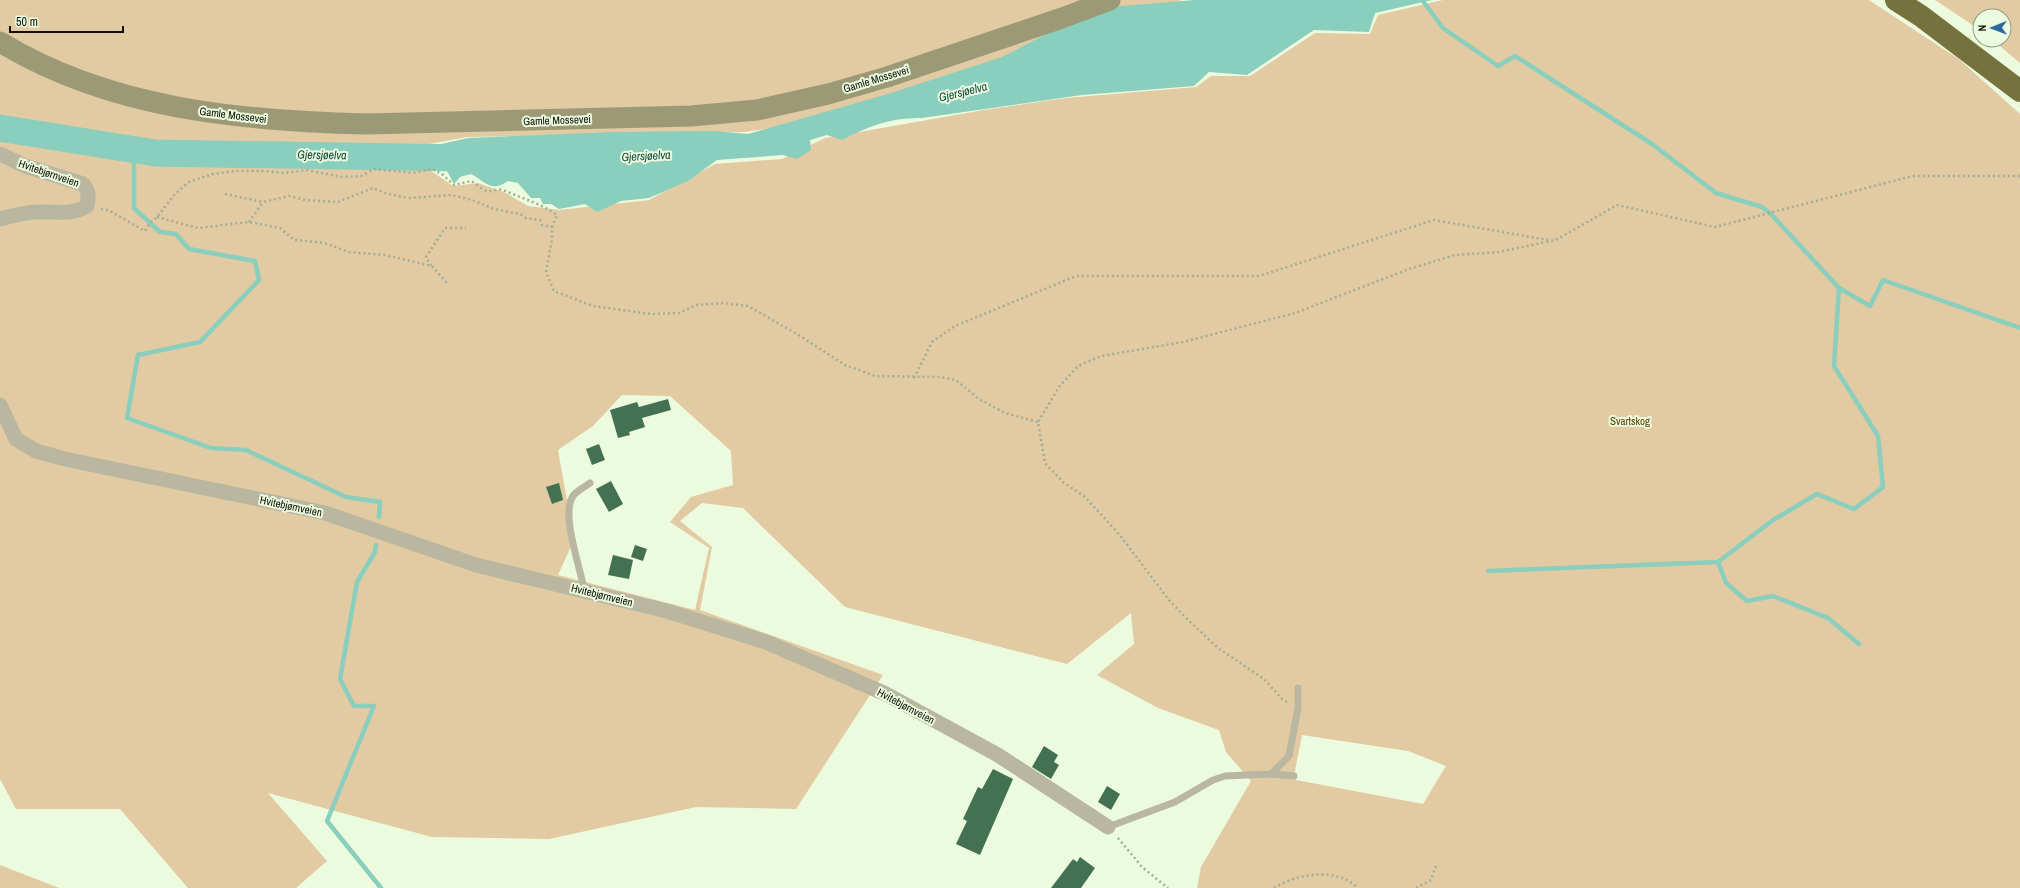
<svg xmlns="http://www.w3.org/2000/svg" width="2020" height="888" font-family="'Archivo Narrow',sans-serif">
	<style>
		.green { fill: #e2caa3; fill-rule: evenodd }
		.water { fill: #8acebd }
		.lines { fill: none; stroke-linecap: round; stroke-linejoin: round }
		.stream { stroke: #8acebd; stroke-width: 4.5 }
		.river { stroke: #8acebd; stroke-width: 27 }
		.building { fill: #437151 }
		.path { stroke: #a2ad97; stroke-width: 2.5; stroke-dasharray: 2 3; stroke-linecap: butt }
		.lane { stroke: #b9b7a0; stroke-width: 7 }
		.street { stroke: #b9b7a0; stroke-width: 15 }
		.secondary { stroke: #9c9a76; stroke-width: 21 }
		.highway { stroke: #76723d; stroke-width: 22 }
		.labels { text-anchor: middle; stroke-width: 4; stroke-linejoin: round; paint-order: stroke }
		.street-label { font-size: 11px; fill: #0c1007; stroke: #ecfade }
		.park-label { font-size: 11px; fill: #5c3f00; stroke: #ecfade }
		.water-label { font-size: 12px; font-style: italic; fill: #104b3f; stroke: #ecfade }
	</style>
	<rect width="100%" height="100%" fill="#ecfade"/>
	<g class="green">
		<path d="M0 0H1182L946 83 795 125 744 132 467 137 424 145 427 168 453 186 478 183 504 192 528 206 559 210 649 200 715 164 782 159 825 138 984 110 1066 98 1196 87 1211 76H1250L1315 33 1370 34 1378 15 1443 0H1869L1960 60 2020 114V888H1197L1201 867 1251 781 1226 752 1219 730 1158 708 1097 675 1134 644 1131 613 1067 664 845 607 743 508 702 503 680 521 712 547 700 610 883 675 796 809 696 807 549 839 432 837 268 793 327 861 296 888H188L120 809H16L0 779ZM622 395 670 396 731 451 733 485 691 497 670 522 709 548 695 610 558 575 574 540 558 450 593 426ZM1302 735 1408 751 1446 766 1423 804 1296 780 1294 776Z"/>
		<polygon points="1935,0 2020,0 2020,63 1993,40 2004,40 2004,16 1980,16 1980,30"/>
		<polygon points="0,865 59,888 0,888"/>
	</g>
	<path class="water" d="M1195 0H1432L1375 13 1369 32 1314 30 1247 75 1209 72 1194 86 1082 95 922 118C892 117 869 126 842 140L827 135 810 140 811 150 797 159 783 155 717 160 688 181 649 198 621 201 597 212 585 204 559 209 551 204H543L540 198H531L518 183 508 181C491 193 486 182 471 174L460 177 454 184 446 169 436 165 425 158 428 147 468 138 614 132 714 131 748 134 891 93 1002 57 1096 8Z"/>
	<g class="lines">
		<g class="stream">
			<polyline points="1422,0 1443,28 1498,66 1515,56 1652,144 1716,193 1762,207 1770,213 1839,288 1870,306 1883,280 2020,328"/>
			<polyline points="134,150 134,208 160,232 176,234 189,249 255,261 259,280 200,342 138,355 127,418 211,448 246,450 346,497 380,502 379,517"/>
			<polyline points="376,545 375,552 357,582 340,679 354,706 374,706 327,821 381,888"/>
			<polyline points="1718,562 1726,583 1747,601 1773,596 1828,618 1859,644"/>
			<polyline points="1488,571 1718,562 1773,520 1817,494 1854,509 1883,487 1878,436 1834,366 1839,288"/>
		</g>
		<polyline class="river" points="0,128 155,153 462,158"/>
	</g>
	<g class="building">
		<polygon points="668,399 671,410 642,418 645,427 629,432 630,435 618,438 610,410 637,402 639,407"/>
		<polygon points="599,444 605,460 592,465 586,449"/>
		<polygon points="611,481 623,504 609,512 596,489"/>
		<polygon points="559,483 563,500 552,504 546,487"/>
		<polygon points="635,545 647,549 643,561 631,557"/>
		<polygon points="613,555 633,560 629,579 608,575"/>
		<polygon points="1044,746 1058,755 1054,762 1059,765 1051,779 1032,767"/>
		<polygon points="993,769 1013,779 980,855 956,844 967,821 963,819 978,787 982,789"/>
		<polygon points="1107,786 1120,794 1111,810 1098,802"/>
		<polygon points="1080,857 1095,868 1081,888 1051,888 1073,859 1077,862"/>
	</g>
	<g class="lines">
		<g class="path">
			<polyline points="225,194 263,202 289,196 305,200 338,202 373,188 388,194 409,198 452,195 472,200 494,209 520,214 526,218 540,220 542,225 552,227"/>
			<path d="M101 209 108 210 145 231 150 223 157 217 175 194 189 182 213 174 236 171H265L284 173 307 170 341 177 361 176 374 169 412 173 432 169 442 174 454 185 471 181C476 183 482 190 487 191 492 192 498 188 503 190 521 198 540 203 557 215L552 227V239L546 272 554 291 593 306 651 314 679 313 696 305 723 303 748 306 797 334 845 365 875 376 940 377 956 380 979 399 1005 413 1038 422"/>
			<polyline points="157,217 198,228 249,222 280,228 294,240 324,243 349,252 385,255 432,266 447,283"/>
			<polyline points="249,222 263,202"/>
			<polyline points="431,266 426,257 445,228 466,228"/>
			<polyline points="914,378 932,342 955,326 1076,276 1259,276 1434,220 1554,241 1617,205 1715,227 1913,176 2020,176"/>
			<polyline points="1287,702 1282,699 1264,679 1218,648 1184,616 1169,600 1119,534 1084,496 1064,483 1045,463 1038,422 1059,387 1078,366 1101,356 1183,342 1295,313 1409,269 1455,255 1499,252 1551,241"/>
			<polyline points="1118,838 1142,867 1168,888"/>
			<path d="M1274 888C1298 873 1337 867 1358 888"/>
			<polyline points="1416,888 1431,880 1437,863"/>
		</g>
		<g class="lane">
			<path d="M582 590 583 585C579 563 561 514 573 496 577 490 585 487 590 483"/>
			<polyline points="1271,774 1294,776"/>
			<polyline points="1108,827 1175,802 1213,780 1225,776 1271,774 1289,756 1298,708 1298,688"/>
		</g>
		<g class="street">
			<path d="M0 154 25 166 83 184C89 191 89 196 87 206 71 216 56 211 38 212 25 212 12 216 0 219"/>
			<polyline points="0,405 16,439 36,451 65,459 325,513 476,565 667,611 766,642 886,694 998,755 1108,827"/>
		</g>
		<path class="secondary" d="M0 42C110 109 241 121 367 124L691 116 757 110 828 94 887 77 1062 18 1110 0"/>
		<polyline class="highway" points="1896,0 1921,16 2020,91"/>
	</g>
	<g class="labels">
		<g class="street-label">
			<text transform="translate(876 79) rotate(-17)" y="4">Gamle Mossevei</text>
			<text transform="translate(233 115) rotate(7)" y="4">Gamle Mossevei</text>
			<text transform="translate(557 120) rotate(-2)" y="4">Gamle Mossevei</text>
			<text transform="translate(49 173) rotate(19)" y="4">Hvitebjørnveien</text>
			<text transform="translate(291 506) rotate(12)" y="4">Hvitebjørnveien</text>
			<text transform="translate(602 595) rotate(14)" y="4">Hvitebjørnveien</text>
			<text transform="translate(906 706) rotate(28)" y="4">Hvitebjørnveien</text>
		</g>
		<g class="park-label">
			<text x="1630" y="425">Svartskog</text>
		</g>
		<g class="water-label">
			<text transform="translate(963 92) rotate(-14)" y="4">Gjersjøelva</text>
			<text transform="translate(322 155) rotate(1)" y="4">Gjersjøelva</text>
			<text transform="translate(646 156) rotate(-3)" y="4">Gjersjøelva</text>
		</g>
	</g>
	<g transform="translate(1992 28) rotate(269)"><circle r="19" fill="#ecfade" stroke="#929c88"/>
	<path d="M0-3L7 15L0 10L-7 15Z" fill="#2d68a0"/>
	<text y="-6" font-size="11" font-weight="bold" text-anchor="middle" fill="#0c1007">N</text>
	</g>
	<path d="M10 26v6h113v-6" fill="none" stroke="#0c1007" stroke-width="2"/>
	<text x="16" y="26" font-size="12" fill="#0c1007" stroke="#ecfade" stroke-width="3" paint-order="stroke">50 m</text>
</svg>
